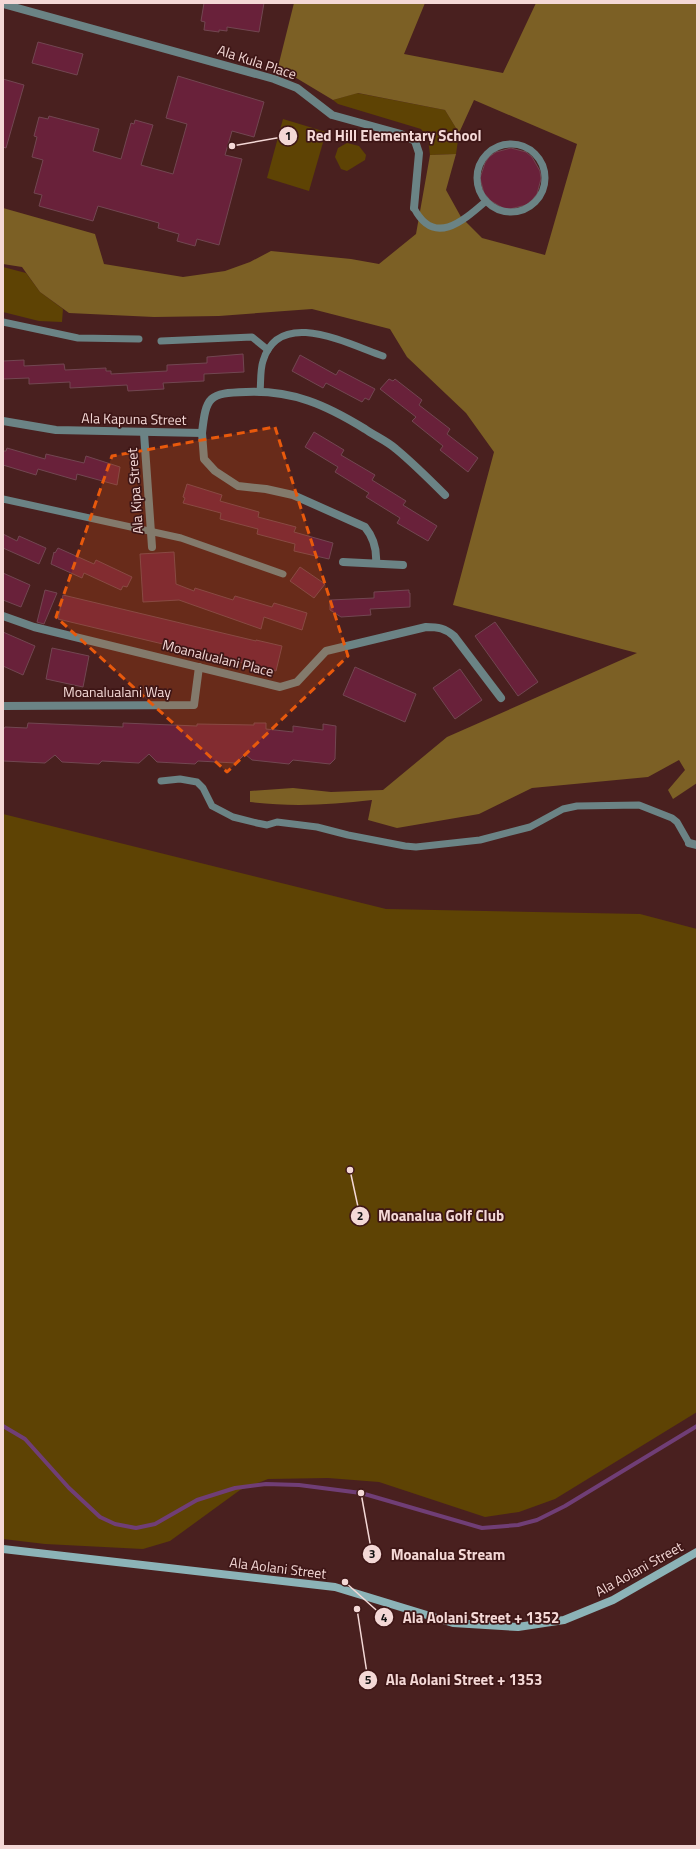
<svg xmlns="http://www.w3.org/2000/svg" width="700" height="1849" font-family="'Titillium Web',sans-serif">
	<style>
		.green { fill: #5e4304 }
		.forest { fill: #7c6025 }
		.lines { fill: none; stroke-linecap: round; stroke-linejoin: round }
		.stream { stroke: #703e76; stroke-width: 4 }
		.building { fill: #69213a; stroke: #724651 }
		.lane { stroke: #6b8385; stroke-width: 7 }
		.street { stroke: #6b8385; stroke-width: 8 }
		.secondary { stroke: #8cb3b7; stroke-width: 8 }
		.marked { fill: #e8590c; fill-opacity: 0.2; stroke: #e8590c; stroke-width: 3; stroke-dasharray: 8 5; stroke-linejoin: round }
		.labels { text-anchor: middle; stroke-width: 3.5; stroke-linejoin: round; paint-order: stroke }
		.street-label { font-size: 14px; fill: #f4d8d6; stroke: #3e1616 }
		.leader { fill: none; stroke: #f4d8d6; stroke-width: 1.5 }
		.callout-dot { fill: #f4d8d6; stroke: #3e1616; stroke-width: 1.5 }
		.mark-label { font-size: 12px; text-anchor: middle; font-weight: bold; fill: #111 }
		.callout-label { font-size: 15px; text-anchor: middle; font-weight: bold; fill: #f4d8d6; stroke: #3e1616; stroke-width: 3.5; stroke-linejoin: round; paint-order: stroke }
	</style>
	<rect width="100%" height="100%" fill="#49201f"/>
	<g class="green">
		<polygon points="357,93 445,110 459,133 456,154 430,155 428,139 421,129 338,104 333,100"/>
		<polygon points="283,119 326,132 309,191 267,178"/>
		<polygon points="347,143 359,146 366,155 365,160 347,171 341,169 335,157 338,148"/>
		<polygon points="3,267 26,273 40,292 63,309 62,322 39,321 3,312"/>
		<polygon points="3,814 386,909 640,914 697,929 697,1412 555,1499 519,1512 485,1517 379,1482 328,1478 268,1479 240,1490 170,1541 143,1549 45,1544 3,1539"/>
	</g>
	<path class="forest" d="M294 3H425L404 54 503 73 536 3H697V783L673 799 668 790 685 770 679 760 648 777 532 788 479 814 397 828 368 820 372 800C330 805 291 807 250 802V791L293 788 331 792 383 790 447 737 637 653 453 605 494 452 466 413 407 357 390 329 312 309 219 316 154 317 69 313 40 292 22 267 3 264V208L95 234 104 264 183 277 225 271 250 262 271 251 351 259 379 264 416 234 430 155 456 154 446 190 461 217 482 238 545 255 577 144 474 100 459 133 445 110 358 93 333 100 278 67Z"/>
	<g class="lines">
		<polyline class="stream" points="3,1426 25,1439 69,1488 100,1517 115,1524 136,1528 155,1524 197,1500 235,1488 266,1484 299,1485 361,1493 482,1528 518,1525 537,1520 565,1506 697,1426"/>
	</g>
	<g class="building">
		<polygon points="204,3 264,3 259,32 227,27 227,31 219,30 219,32 204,30 205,22 201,21"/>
		<polygon points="38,42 83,54 77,75 32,63"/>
		<polygon points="178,76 264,102 254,137 232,131 225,155 242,159 219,245 197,239 195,246 177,241 179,234 158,228 159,223 98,206 93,221 39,206 42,195 34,193 43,160 32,157 37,137 34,136 39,117 48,119 49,116 99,129 93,151 121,159 131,123 134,124 135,120 153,125 141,165 173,174 187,124 166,118"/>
		<polygon points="3,79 24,85 6,148 3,147"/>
		<polygon points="511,148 526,152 532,157 540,171 541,179 537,194 532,200 526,205 510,209 503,208 491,201 484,193 480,178 485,163 489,157 496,152"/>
		<polygon points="243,354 244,372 204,374 204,381 163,383 164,389 128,391 127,385 70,388 70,382 29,384 29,378 3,379 3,361 24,360 24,366 64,364 65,370 106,368 106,371 111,371 111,374 167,371 167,365 207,363 207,357"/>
		<polygon points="300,355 336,375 339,370 375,389 369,400 365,398 362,402 326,383 323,388 292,371"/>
		<polygon points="389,379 393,381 395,379 422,400 419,405 450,429 447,434 478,458 468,472 440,450 443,446 412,421 416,417 380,389"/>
		<polygon points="314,432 344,450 341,455 375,475 372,480 406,501 403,505 437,526 428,541 397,523 400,518 366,497 369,493 335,472 338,467 305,447"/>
		<polygon points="7,448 45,459 46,454 84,463 86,456 120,467 117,485 77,474 76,480 38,469 36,475 3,465 3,451 6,451"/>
		<polygon points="187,484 222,495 220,501 259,512 258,517 296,527 294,532 333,543 329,559 294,551 295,544 257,534 258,529 220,519 221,513 183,503 185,498 183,497"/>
		<polygon points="3,534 17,541 19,536 46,548 39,564 3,548"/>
		<polygon points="58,548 94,564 96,560 132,577 127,587 123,586 121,590 84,573 82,578 51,564 54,552 55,553"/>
		<polygon points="174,552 176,584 194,591 195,588 233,600 235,596 272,607 274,603 307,613 302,630 264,617 261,629 179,600 143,602 140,554"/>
		<polygon points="300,567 325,584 314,598 290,581"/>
		<polygon points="3,573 30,585 21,607 3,600"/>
		<polygon points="45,590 57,593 44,624 37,622"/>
		<polygon points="409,590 409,593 410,593 410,607 370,609 371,615 341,617 330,610 330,600 374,598 374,592"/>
		<polygon points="63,595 256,641 256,640 282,646 276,671 58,619"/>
		<polygon points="495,622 538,682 518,696 475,636"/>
		<polygon points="3,632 35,646 23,675 3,666"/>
		<polygon points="52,648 89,656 83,687 46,679"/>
		<polygon points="355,667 416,694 405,722 343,695"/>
		<polygon points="460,669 482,700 455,719 433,688"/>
		<polygon points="28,723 123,727 123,723 197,726 197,724 254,725 254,723 266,723 266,729 293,732 293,726 323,730 323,724 336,726 335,759 330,764 293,760 289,764 252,760 245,754 236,763 198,761 195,764 157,762 149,754 139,763 102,761 99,764 62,762 55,755 45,763 3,761 3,730 5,727 27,728"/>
	</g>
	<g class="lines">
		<g class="lane">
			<circle cx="511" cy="178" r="34"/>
			<path d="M414 208C434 247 463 221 486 201"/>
			<polyline points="3,322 78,338 139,339"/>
			<polyline points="161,341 252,337 268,350"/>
			<path d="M260 392C261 382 260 370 263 361 279 307 348 344 383 356"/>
			<polyline points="3,499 181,538 283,574"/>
			<polyline points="161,781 180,779 197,782 203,788 212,806 233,817 257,823 267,825 277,822 317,827 348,835 405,846 416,847 480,840 530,827 563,809 577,806 639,805 672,818 677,822 689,843"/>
		</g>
		<g class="street">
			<polyline points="3,4 274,79 297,88 332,115 401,134 415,141 419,153 414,208"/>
			<path d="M3 421 56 430 202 433C206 396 209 393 246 392 293 390 326 405 365 429 375 436 387 441 396 449 413 463 429 479 445 495"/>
			<polyline points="144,433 152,547"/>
			<path d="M202 433 204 459 215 471 238 486 266 489 293 495 365 527C374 538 377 549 376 563"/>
			<polyline points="343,562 403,565"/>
			<path d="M3 616 34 627 280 687 297 682 326 651 426 627C438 627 445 628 454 636L501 698"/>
			<polyline points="3,706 194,705 199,667"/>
			<polyline points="689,843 697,845"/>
		</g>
		<polyline class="secondary" points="3,1549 335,1587 453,1623 518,1627 564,1620 613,1600 697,1552"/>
	</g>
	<path class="marked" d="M275 427 348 656 227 772 56 617 112 456Z"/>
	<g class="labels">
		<g class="street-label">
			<text transform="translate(257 62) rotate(18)" y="5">Ala Kula Place</text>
			<text transform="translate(134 419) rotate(1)" y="5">Ala Kapuna Street</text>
			<text transform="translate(135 491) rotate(-94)" y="5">Ala Kipa Street</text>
			<text transform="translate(218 658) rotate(14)" y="5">Moanalualani Place</text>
			<text x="117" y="697">Moanalualani Way</text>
			<text transform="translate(278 1568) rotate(7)" y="5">Ala Aolani Street</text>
			<text transform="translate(639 1569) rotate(-29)" y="5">Ala Aolani Street</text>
		</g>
	</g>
	<path class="leader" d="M232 146L288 136M350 1170L360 1216M361 1493L372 1554M345 1582L384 1617M357 1609L368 1680"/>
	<g class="callout-dot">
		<circle cx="232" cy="146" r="4"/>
		<circle cx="350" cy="1170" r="4"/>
		<circle cx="361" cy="1493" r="4"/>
		<circle cx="345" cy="1582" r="4"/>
		<circle cx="357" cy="1609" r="4"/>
		<circle cx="288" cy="136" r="10"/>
		<circle cx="360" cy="1216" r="10"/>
		<circle cx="372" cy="1554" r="10"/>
		<circle cx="384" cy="1617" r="10"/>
		<circle cx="368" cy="1680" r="10"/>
	</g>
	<g class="mark-label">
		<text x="288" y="140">1</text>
		<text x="360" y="1220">2</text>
		<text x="372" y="1558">3</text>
		<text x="384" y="1622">4</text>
		<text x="368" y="1684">5</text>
	</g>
	<g class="callout-label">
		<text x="394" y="141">Red Hill Elementary School</text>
		<text x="441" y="1221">Moanalua Golf Club</text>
		<text x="448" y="1560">Moanalua Stream</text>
		<text x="481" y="1623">Ala Aolani Street + 1352</text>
		<text x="464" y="1685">Ala Aolani Street + 1353</text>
	</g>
	<rect width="700" height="1849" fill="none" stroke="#f4d8d6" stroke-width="8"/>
</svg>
